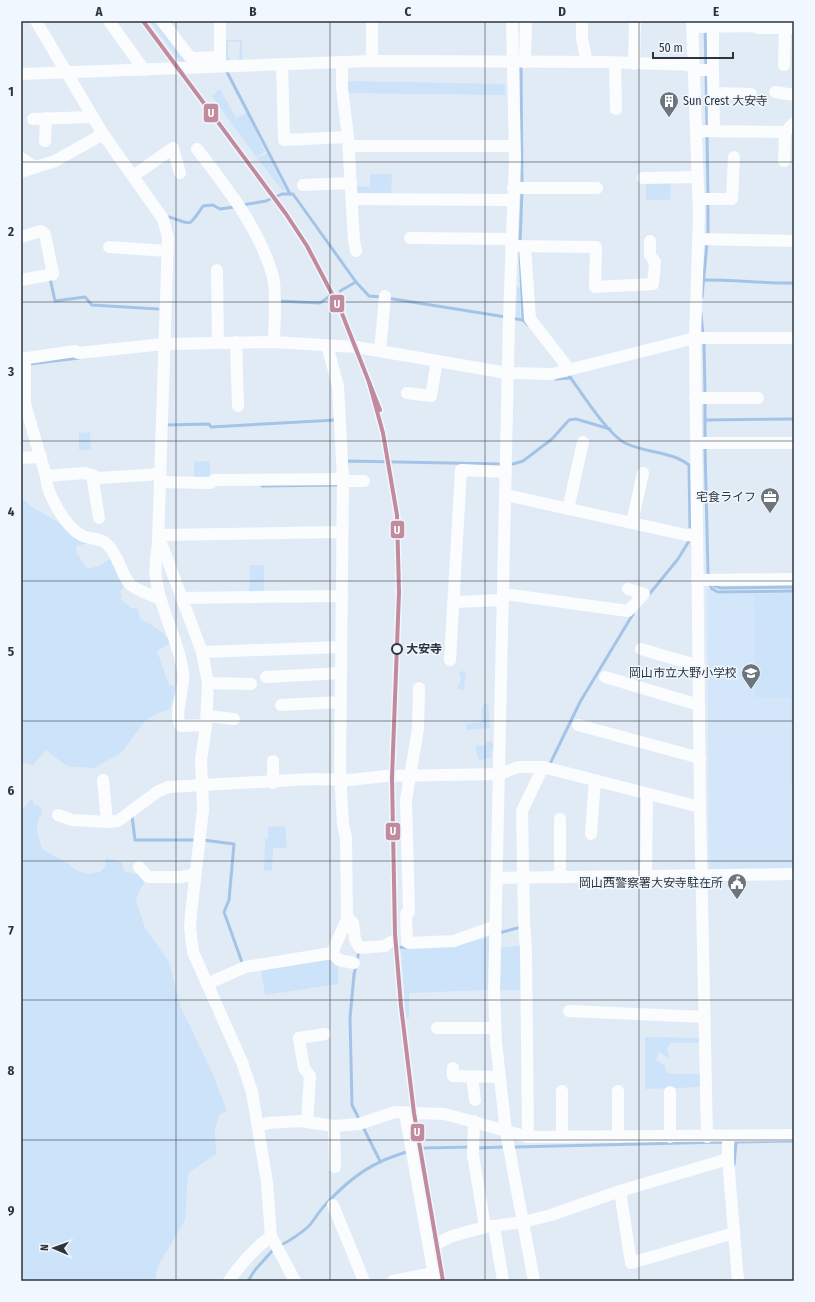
<svg xmlns="http://www.w3.org/2000/svg" width="815" height="1302" font-family="'Fira Sans Condensed','Noto Sans JP',sans-serif">
	<style>
		.built { fill: #d4e6f9 }
		.green { fill: #cce3fa; fill-rule: evenodd }
		.lines { fill: none; stroke-linecap: round; stroke-linejoin: round }
		.stream { stroke: #a3c4e7; stroke-width: 3 }
		.minor { stroke: #fafcfe; stroke-width: 12 }
		.rail-1-casing { stroke: #f0f7ff; stroke-width: 7 }
		.rail-1 { stroke: #c28b9d; stroke-width: 4 }
		.grid { fill: none; stroke: #2d343b; stroke-width: 1; stroke-opacity: 0.55 }
		.stop-dot { fill: #f0f7ff; stroke: #2d343b; stroke-width: 2 }
		.labels { text-anchor: middle; stroke-width: 3; stroke-linejoin: round; paint-order: stroke }
		.poi-label { font-size: 12px; fill: #2d343b; stroke: #f0f7ff; text-anchor: end }
		.stop-label { font-size: 12px; font-weight: bold; fill: #2d343b; stroke: #f0f7ff; text-anchor: start }
		.line-badge { stroke: #f0f7ff; stroke-width: 1.5 }
		.badge-label { font-size: 11px; text-anchor: middle; font-weight: bold; fill: #fff }
		.neatline { fill: none; stroke: #2d343b; stroke-width: 1.5 }
		.grid-label { font-size: 13px; text-anchor: middle; font-weight: bold; fill: #2d343b }
	</style>
	<rect width="100%" height="100%" fill="#e1ebf6"/>
	<polygon class="built" points="707,588 718,594 794,593 794,869 709,870"/>
	<g class="green">
		<polygon points="150,21 155,21 187,64 179,60"/>
		<path d="M226 40H242V58L245 61 230 63 225 58ZM228 41 240 42 239 61 231 62 228 57Z"/>
		<polygon points="346,81 505,84 505,95 347,93"/>
		<polygon points="220,89 236,118 247,113 265,152 256,157 212,96"/>
		<polygon points="267,154 285,190 283,191 257,158"/>
		<polygon points="370,174 392,174 391,197 359,196 355,192 355,186 370,187"/>
		<polygon points="646,180 671,180 670,200 646,200"/>
		<polygon points="517,287 520,287 520,318 516,316"/>
		<polygon points="90,432 91,450 79,450 79,433"/>
		<polygon points="210,461 210,480 194,480 194,462"/>
		<path d="M24 500 32 507 56 521 88 543 77 546 76 552 87 569 99 566 113 557 126 583 120 592 122 596 121 600 131 608 138 609 140 619C151 625 165 631 170 643L157 651 169 685 174 686 175 694 170 709 156 714 145 721 122 752 94 768 67 766 46 750 33 765 21 763V501Z"/>
		<polygon points="250,565 264,565 264,593 249,592"/>
		<polygon points="794,593 794,784 790,784 791,698 755,697 754,594"/>
		<polygon points="461,671 466,672 464,690 457,689 461,679 459,673"/>
		<polygon points="484,704 488,704 490,728 467,730 466,724 481,722 482,709"/>
		<polygon points="490,741 494,744 494,748 491,753 492,757 479,761 475,748 477,745 485,746 487,742"/>
		<path d="M32 798 34 805 41 807 42 813C33 826 38 837 43 850L68 863 75 870 89 874 100 872 105 867 106 858 122 862 124 871 141 875 145 882 140 889 136 901 145 928 169 962 180 1006 211 1070 227 1111 220 1114 215 1129 216 1154 188 1173 185 1220 158 1266 155 1281H21V807L24 808Z"/>
		<polygon points="285,826 287,848 273,848 272,870 264,871 265,839 268,838 268,827"/>
		<polygon points="490,937 489,990 409,993 409,1018 406,1018 401,949 456,945"/>
		<polygon points="524,945 523,990 500,990 501,948"/>
		<polygon points="331,959 338,964 338,984 265,995 261,969"/>
		<polygon points="645,1037 700,1038 701,1043 670,1043 667,1049 669,1055 668,1058 659,1052 656,1060 665,1066 665,1071 670,1074 702,1074 702,1087 645,1089"/>
	</g>
	<g class="lines">
		<g class="stream">
			<polyline points="705,29 706,67"/>
			<polyline points="521,65 522,185"/>
			<polyline points="226,70 290,194"/>
			<polyline points="706,73 707,129"/>
			<polyline points="707,135 708,197"/>
			<polyline points="242,205 266,201 282,194 293,194 356,282 369,296 381,297"/>
			<path d="M169 217C193 224 187 229 203 206L213 205 220 209 235 207"/>
			<polyline points="708,237 708,203"/>
			<polyline points="520,243 522,191"/>
			<polyline points="520,251 523,320 528,325"/>
			<polyline points="50,278 55,301 85,297 92,305 158,309"/>
			<path d="M704 280C734 280 763 283 794 283"/>
			<polyline points="340,291 356,282"/>
			<polyline points="702,297 707,243"/>
			<polyline points="387,298 506,317"/>
			<polyline points="278,301 320,303 330,296"/>
			<polyline points="701,314 703,335"/>
			<polyline points="511,318 523,320"/>
			<polyline points="704,340 705,395"/>
			<polyline points="29,364 79,358"/>
			<path d="M567 373C580 390 607 434 625 443 645 453 671 451 689 465L690 527"/>
			<polyline points="555,379 571,378"/>
			<polyline points="705,400 705,441"/>
			<polyline points="705,420 794,419"/>
			<polyline points="166,425 209,424 211,427 336,420"/>
			<polyline points="705,446 708,573 709,576"/>
			<polyline points="347,464 347,461 500,464"/>
			<polyline points="513,464 523,461 552,439 569,420 576,419 610,429"/>
			<polyline points="262,486 341,485"/>
			<polyline points="709,583 712,589 718,592 794,591"/>
			<polyline points="713,583 714,586 721,588 794,587"/>
			<polyline points="647,597 678,559 689,541"/>
			<polyline points="549,766 580,702 633,614"/>
			<polyline points="132,816 135,840 195,840"/>
			<polyline points="203,840 234,844 229,900 224,912 243,965"/>
			<polyline points="499,933 521,927"/>
			<polyline points="390,948 407,947"/>
			<polyline points="359,1119 352,1105 350,1018 354,975 359,951"/>
			<polyline points="363,1127 380,1161"/>
			<polyline points="515,1147 724,1142 724,1144"/>
			<polyline points="477,1148 504,1147"/>
			<polyline points="415,1150 425,1148 470,1147"/>
			<polyline points="734,1165 736,1142 794,1141"/>
			<path d="M281 1245C291 1240 300 1234 309 1226 315 1219 319 1211 326 1204 351 1177 373 1161 410 1151"/>
			<polyline points="248,1281 255,1270 273,1250"/>
		</g>
		<g class="minor">
			<polyline points="36,21 103,134 163,219 168,237 158,542 162,545 202,652 208,683 206,725 201,760 203,810 191,913 190,928 193,952 242,1062 252,1092 267,1182 271,1236 295,1281"/>
			<polyline points="109,21 144,70"/>
			<polyline points="162,21 189,56 194,58 220,57"/>
			<polyline points="512,21 515,158 509,319 494,992 496,1042 506,1132 534,1281"/>
			<polyline points="582,21 582,39 587,62"/>
			<polyline points="692,21 699,214 695,338 700,807 707,1137"/>
			<polyline points="713,26 713,70"/>
			<polyline points="692,27 755,26 758,28 794,28"/>
			<polyline points="372,61 372,21"/>
			<polyline points="342,62 342,88 348,137 354,241 356,251"/>
			<polyline points="525,62 526,21"/>
			<polyline points="282,64 284,140 348,137"/>
			<polyline points="615,64 616,109"/>
			<polyline points="634,64 635,21"/>
			<polyline points="784,65 785,28"/>
			<polyline points="220,66 220,21"/>
			<polyline points="693,70 713,70 714,131"/>
			<polyline points="21,74 372,61 605,62 693,65"/>
			<polyline points="775,92 794,95"/>
			<polyline points="714,93 751,94"/>
			<polyline points="33,119 93,117"/>
			<polyline points="696,131 785,132 794,123"/>
			<polyline points="45,141 46,118"/>
			<polyline points="349,146 514,146"/>
			<path d="M197 149C227 188 260 229 273 277 277 291 274 326 274 342"/>
			<polyline points="21,158 35,167"/>
			<polyline points="784,161 785,132"/>
			<polyline points="21,172 55,161 103,134"/>
			<polyline points="133,176 173,148 180,173"/>
			<polyline points="643,178 697,177"/>
			<polyline points="303,185 351,183"/>
			<polyline points="513,188 597,188"/>
			<polyline points="352,199 513,200"/>
			<polyline points="698,199 732,199 734,157"/>
			<polyline points="21,237 41,231 45,234 53,274 21,280"/>
			<polyline points="410,238 511,239"/>
			<polyline points="698,239 794,241"/>
			<polyline points="511,246 596,247 595,287 653,284 655,262 650,255 650,241"/>
			<polyline points="109,247 167,251"/>
			<polyline points="525,247 530,319 569,369"/>
			<polyline points="217,270 218,343"/>
			<polyline points="236,342 238,406"/>
			<polyline points="380,351 385,296"/>
			<polyline points="25,358 25,404 46,476 85,473 99,478 160,474"/>
			<polyline points="21,359 75,351 78,353 164,344 274,342 356,347 507,373 552,374 695,338 794,338"/>
			<polyline points="407,393 431,396 437,361"/>
			<polyline points="695,398 758,398"/>
			<polyline points="696,443 794,443"/>
			<polyline points="21,458 41,457"/>
			<polyline points="92,475 99,518"/>
			<path d="M46 476C46 493 65 526 81 535 89 540 99 537 107 544 119 556 121 574 130 584 134 589 153 596 160 599"/>
			<polyline points="343,481 364,481"/>
			<polyline points="160,482 210,483 215,480 343,479"/>
			<polyline points="506,495 686,535 697,536"/>
			<polyline points="568,509 583,442"/>
			<polyline points="632,523 643,473"/>
			<polyline points="159,535 342,532"/>
			<path d="M158 542C157 554 154 567 156 578 160 611 179 640 183 672 186 687 172 715 181 726L206 725"/>
			<polyline points="697,580 794,579"/>
			<polyline points="504,594 628,611 644,594 628,589"/>
			<polyline points="181,598 342,596"/>
			<polyline points="454,602 503,600"/>
			<polyline points="641,649 699,666"/>
			<polyline points="202,652 341,647"/>
			<polyline points="450,660 461,470 506,472"/>
			<polyline points="266,677 341,673"/>
			<polyline points="605,677 699,705"/>
			<polyline points="208,683 251,684"/>
			<polyline points="419,688 418,729 406,800 409,912 406,914 407,942 409,943 454,941 496,926"/>
			<polyline points="281,705 341,702"/>
			<polyline points="207,716 234,719"/>
			<polyline points="578,725 700,758"/>
			<polyline points="273,761 273,783"/>
			<polyline points="103,780 107,822"/>
			<polyline points="58,815 72,820 107,822 118,821 157,792 168,787 312,779 349,780 386,776 500,774 518,767 543,767 700,807"/>
			<polyline points="591,834 595,780"/>
			<polyline points="139,867 148,877 182,877 194,874"/>
			<polyline points="646,876 647,794"/>
			<polyline points="560,877 560,819"/>
			<polyline points="497,878 794,874"/>
			<polyline points="347,919 350,920 353,923 355,940 360,948 385,946 391,942"/>
			<polyline points="332,953 339,960 354,963"/>
			<polyline points="207,984 245,967 332,953 347,919 346,837 343,825 340,771 343,479 338,386 327,345"/>
			<polyline points="569,1011 705,1017"/>
			<polyline points="437,1028 495,1028"/>
			<polyline points="453,1068 453,1076 499,1077"/>
			<polyline points="472,1077 475,1100"/>
			<polyline points="670,1092 670,1137"/>
			<polyline points="405,1113 435,1281"/>
			<polyline points="474,1121 473,1155 485,1227 523,1222 551,1215 620,1191 728,1159"/>
			<polyline points="307,1122 310,1076 304,1068 299,1038 325,1034"/>
			<polyline points="259,1126 268,1123 300,1121 334,1126 359,1124 395,1112 414,1113 445,1114 528,1137 794,1135"/>
			<polyline points="334,1126 335,1167"/>
			<polyline points="528,1137 526,950 524,921 522,811 543,767"/>
			<polyline points="562,1137 562,1091"/>
			<polyline points="618,1137 618,1091"/>
			<polyline points="728,1137 728,1159 738,1281"/>
			<polyline points="620,1191 631,1263 734,1233"/>
			<polyline points="333,1205 364,1281"/>
			<polyline points="494,1226 503,1281"/>
			<path d="M430 1250C444 1235 466 1233 485 1227"/>
			<path d="M229 1281C241 1263 254 1249 271 1236"/>
			<polyline points="393,1281 434,1273"/>
		</g>
		<g class="rail-1-casing">
			<g id="rail-1">
				<polyline points="143,21 286,214 307,246 341,311 380,410"/>
				<polyline points="369,382 383,433 397,515 399,592 392,778 395,934 401,1006 414,1113 443,1281"/>
			</g>
		</g>
		<use href="#rail-1" class="rail-1"/>
	</g>
	<path class="grid" d="M176 21V1281M330 21V1281M485 21V1281M639 21V1281M21 162H794M21 302H794M21 441H794M21 581H794M21 721H794M21 861H794M21 1000H794M21 1140H794"/>
	<defs>
		<g id="building-pin" transform="scale(1)"><path d="M0 17L-7.5 6A9.5 9.5 0 1 1 7.5 6Z" fill="#6c747c" stroke="#f0f7ff"/><path d="M-4-6H4V6H1V3H-1V6H-4ZM-2.5-4.3h1.7v1.8h-1.7ZM.8-4.3h1.7v1.8H.8ZM-2.5-1h1.7V.8h-1.7ZM.8-1h1.7V.8H.8Z" fill="#fff"/></g>
		<g id="office-pin" transform="scale(1)"><path d="M0 17L-7.5 6A9.5 9.5 0 1 1 7.5 6Z" fill="#6c747c" stroke="#f0f7ff"/><path d="M-6-3h4V-5.5h4V-3h4V5H-6ZM-1-4.5V-3h2v-1.5ZM-6 0V1H6V0Z" fill="#fff"/></g>
		<g id="school-pin" transform="scale(1)"><path d="M0 17L-7.5 6A9.5 9.5 0 1 1 7.5 6Z" fill="#6c747c" stroke="#f0f7ff"/><path d="M0-5L7-2L0 1L-7-2ZM-4 1L0 2.5L4 1V4Q0 6-4 4Z" fill="#fff"/></g>
		<g id="civic-pin" transform="scale(1)"><path d="M0 17L-7.5 6A9.5 9.5 0 1 1 7.5 6Z" fill="#6c747c" stroke="#f0f7ff"/><path d="M-.6-6.5H3V-4.5H.6V-3L4-1V1h2V6H-6V1h2V-1L-.6-3ZM-1.2 2.5V6h2.4V2.5Z" fill="#fff"/></g>
	</defs>
	<g fill-rule="evenodd">
		<use href="#building-pin" x="669" y="101"/>
		<use href="#office-pin" x="770" y="497"/>
		<use href="#school-pin" x="751" y="673"/>
		<use href="#civic-pin" x="737" y="883"/>
	</g>
	<circle class="stop-dot" cx="397" cy="649" r="5"/>
	<g class="labels">
		<g class="poi-label">
			<text x="683" y="105" text-anchor="start">Sun Crest 大安寺</text>
			<text x="756" y="501">宅食ライフ</text>
			<text x="737" y="677">岡山市立大野小学校</text>
			<text x="723" y="887">岡山西警察署大安寺駐在所</text>
		</g>
		<g class="stop-label">
			<text x="406" y="653">大安寺</text>
		</g>
	</g>
	<g class="line-badge">
		<rect x="203" y="103" width="16" height="20" rx="4" fill="#c28b9d"/>
		<rect x="329" y="294" width="16" height="19" rx="4" fill="#c28b9d"/>
		<rect x="390" y="520" width="15" height="19" rx="4" fill="#c28b9d"/>
		<rect x="385" y="822" width="16" height="19" rx="4" fill="#c28b9d"/>
		<rect x="410" y="1123" width="15" height="19" rx="4" fill="#c28b9d"/>
	</g>
	<g class="badge-label">
		<text x="211" y="117">U</text>
		<text x="337" y="308">U</text>
		<text x="397" y="534">U</text>
		<text x="393" y="835">U</text>
		<text x="417" y="1136">U</text>
	</g>
	<rect width="815" height="1302" fill="none" stroke="#f0f7ff" stroke-width="44"/>
	<g transform="translate(54 1248) rotate(272)" stroke="#f0f7ff" stroke-width="3" paint-order="stroke">
	<path d="M0-3L7 15L0 10L-7 15Z" fill="#2d343b"/>
	<text y="-6" font-size="11" font-weight="bold" text-anchor="middle" fill="#2d343b">N</text>
	</g>
	<path d="M653 52v6h80v-6" fill="none" stroke="#2d343b" stroke-width="2"/>
	<text x="659" y="52" font-size="12" fill="#2d343b" stroke="#f0f7ff" stroke-width="3" paint-order="stroke">50 m</text>
	<rect x="22" y="22" width="771" height="1258" class="neatline"/>
	<g class="grid-label">
		<text x="99" y="16">A</text>
		<text x="253" y="16">B</text>
		<text x="408" y="16">C</text>
		<text x="562" y="16">D</text>
		<text x="716" y="16">E</text>
		<text x="11" y="96">1</text>
		<text x="11" y="236">2</text>
		<text x="11" y="376">3</text>
		<text x="11" y="516">4</text>
		<text x="11" y="656">5</text>
		<text x="11" y="795">6</text>
		<text x="11" y="935">7</text>
		<text x="11" y="1075">8</text>
		<text x="11" y="1215">9</text>
	</g>
</svg>
